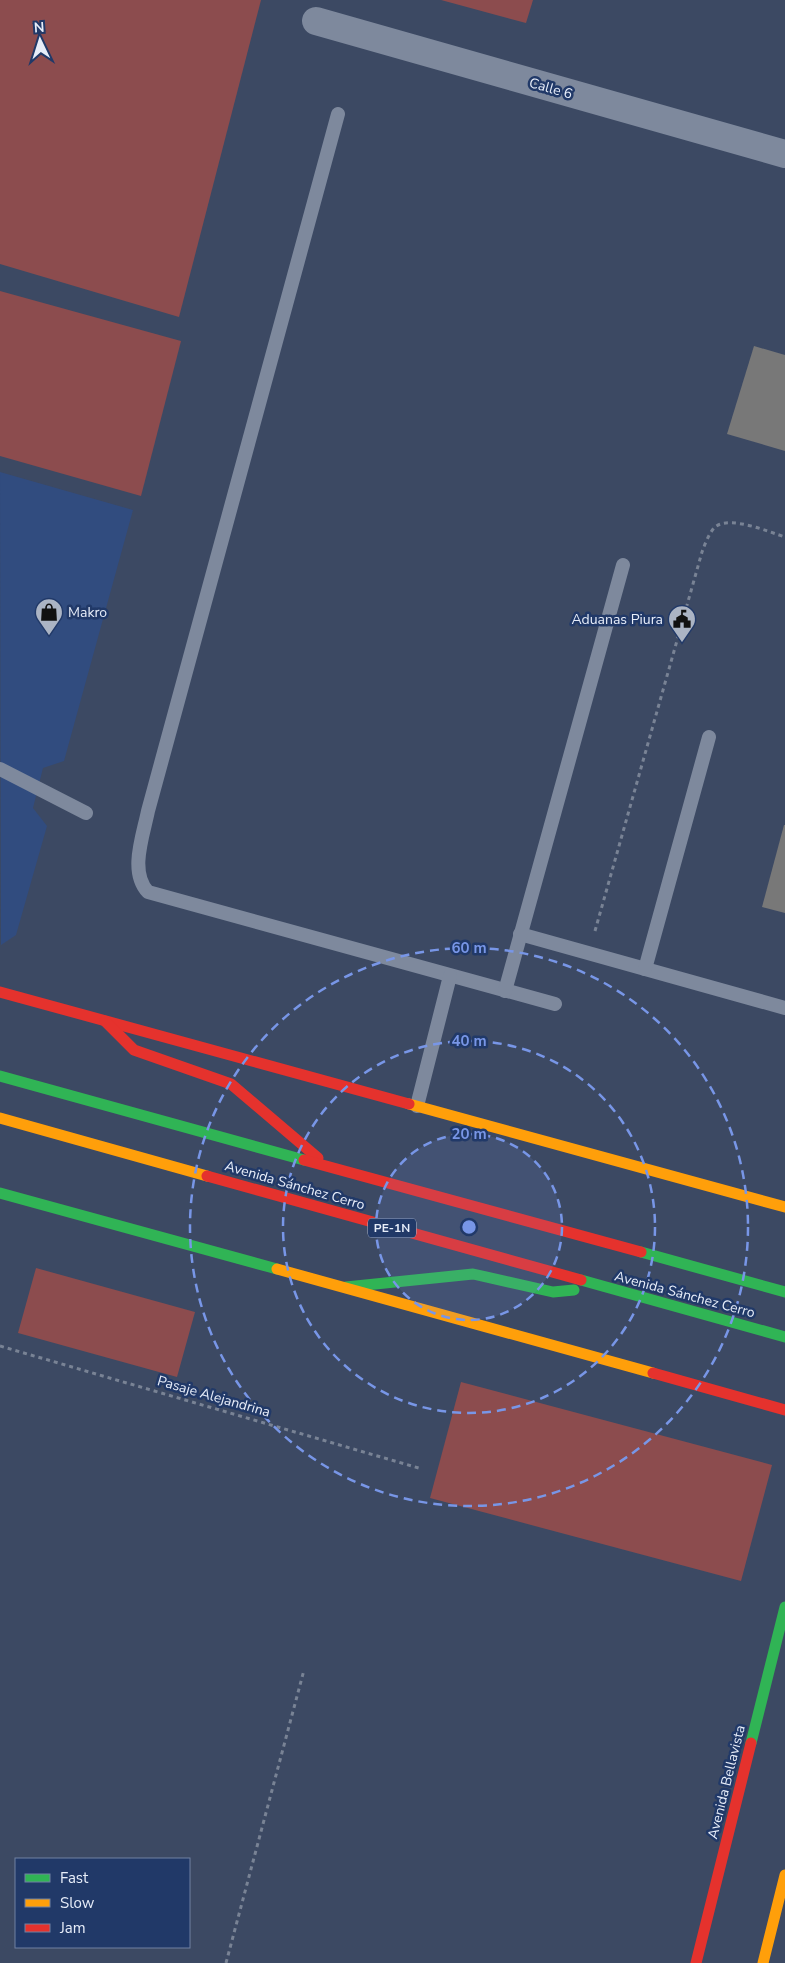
<svg xmlns="http://www.w3.org/2000/svg" width="785" height="1963" font-family="'Nunito Sans',sans-serif">
	<style>
		.built { fill: #314c7f }
		.green { fill: #8c4c4e }
		.building { fill: #787878 }
		.lines { fill: none; stroke-linecap: round; stroke-linejoin: round }
		.path { stroke: #798395; stroke-width: 3; stroke-dasharray: 4 4; stroke-linecap: butt }
		.lane { stroke: #7e899d; stroke-width: 14 }
		.street { stroke: #7e899d; stroke-width: 28 }
		.fast { stroke: #30b455; stroke-width: 11 }
		.slow { stroke: #ff9f0a; stroke-width: 11 }
		.jam { stroke: #e5322d; stroke-width: 11 }
		.ring { fill: none; stroke: #7896e7; stroke-width: 2.5; stroke-dasharray: 9 6 }
		.labels { text-anchor: middle; stroke-width: 5; stroke-linejoin: round; paint-order: stroke }
		.shield { fill: #213968; stroke: #acb7ce; stroke-width: 1 }
		.shield-label { font-size: 12px; font-weight: bold; fill: #e7edf9 }
		.street-label { font-size: 14px; fill: #e7edf9; stroke: #213968 }
		.poi-label { font-size: 14px; fill: #e7edf9; stroke: #213968; text-anchor: start }
		.centre { fill: #7896e7; stroke: #213968; stroke-width: 2.5 }
		.ring-label { font-size: 15px; text-anchor: middle; font-weight: bold; fill: #7896e7; stroke: #213968; stroke-width: 5; stroke-linejoin: round; paint-order: stroke }
	</style>
	<rect width="100%" height="100%" fill="#3c4963"/>
	<polygon class="built" points="0,472 133,510 64,761 43,768 33,808 47,826 16,935 1,945"/>
	<g class="green">
		<polygon points="0,0 261,0 179,317 0,264"/>
		<polygon points="441,0 533,0 526,23"/>
		<polygon points="0,291 181,341 141,496 0,456"/>
		<polygon points="36,1268 195,1312 177,1377 18,1333"/>
		<polygon points="461,1382 772,1465 741,1581 430,1498"/>
	</g>
	<g class="building">
		<polygon points="754,346 785,355 785,451 727,434"/>
		<polygon points="784,825 785,825 785,913 762,907"/>
	</g>
	<g class="lines">
		<g class="path">
			<path d="M595 931 702 552C705 544 709 533 715 527 730 515 769 532 785 537"/>
			<polyline points="0,1346 422,1469"/>
			<polyline points="226,1963 304,1670"/>
		</g>
		<g class="lane">
			<path d="M338 114 148 811C143 836 129 872 148 892L555 1004"/>
			<polyline points="0,769 86,813"/>
			<polyline points="520,934 785,1008"/>
			<polyline points="645,969 709,737"/>
			<polyline points="505,991 623,565"/>
			<polyline points="417,1106 450,976"/>
		</g>
		<polyline class="street" points="316,21 785,154"/>
		<g class="fast">
			<polyline points="0,1076 304,1160"/>
			<polyline points="0,1193 277,1269"/>
			<polyline points="641,1252 785,1292"/>
			<polyline points="581,1280 785,1337"/>
			<polyline points="346,1287 473,1274 553,1292 574,1290"/>
			<polyline points="751,1743 785,1607"/>
		</g>
		<g class="slow">
			<polyline points="409,1104 785,1207"/>
			<polyline points="0,1118 207,1176"/>
			<polyline points="277,1269 653,1373"/>
			<polyline points="763,1963 785,1875"/>
		</g>
		<g class="jam">
			<polyline points="0,992 409,1104"/>
			<polyline points="105,1021 134,1050 231,1084 318,1158"/>
			<polyline points="304,1160 641,1252"/>
			<polyline points="207,1176 581,1280"/>
			<polyline points="653,1373 785,1410"/>
			<polyline points="696,1963 751,1743"/>
		</g>
	</g>
	<circle cx="469" cy="1227" r="93" fill="#7896e7" fill-opacity=".12"/>
	<g class="ring">
		<circle cx="469" cy="1227" r="93"/>
		<circle cx="469" cy="1227" r="186"/>
		<circle cx="469" cy="1227" r="279"/>
	</g>
	<defs>
		<g id="shop-pin" transform="scale(1.4375)"><path d="M0 17L-7.5 6A9.5 9.5 0 1 1 7.5 6Z" fill="#abb4c4" stroke="#213968"/><path d="M-5-2.5h2.3a2.7 3.5 0 0 1 5.4 0H5L5.5 6h-11ZM-1.5-2.5h3a1.5 2.3 0 0 0-3 0Z" fill="#111"/></g>
		<g id="civic-pin" transform="scale(1.4375)"><path d="M0 17L-7.5 6A9.5 9.5 0 1 1 7.5 6Z" fill="#abb4c4" stroke="#213968"/><path d="M-.6-6.5H3V-4.5H.6V-3L4-1V1h2V6H-6V1h2V-1L-.6-3ZM-1.2 2.5V6h2.4V2.5Z" fill="#111"/></g>
	</defs>
	<g fill-rule="evenodd">
		<use href="#shop-pin" x="49" y="612"/>
		<use href="#civic-pin" x="682" y="619"/>
	</g>
	<g class="labels">
		<rect class="shield" x="368" y="1218.5" width="48" height="19" rx="4"/>
		<g class="shield-label">
			<text x="392" y="1232">PE-1N</text>
		</g>
		<g class="street-label">
			<text transform="translate(551 88) rotate(16)" y="5">Calle 6</text>
			<text transform="translate(295 1185) rotate(16)" y="5">Avenida Sánchez Cerro</text>
			<text transform="translate(685 1294) rotate(15)" y="5">Avenida Sánchez Cerro</text>
			<text transform="translate(214 1396) rotate(16)" y="5">Pasaje Alejandrina</text>
			<text transform="translate(726 1782) rotate(-76)" y="5">Avenida Bellavista</text>
		</g>
		<g class="poi-label">
			<text x="68" y="617">Makro</text>
			<text x="663" y="624" text-anchor="end">Aduanas Piura</text>
		</g>
	</g>
	<circle cx="469" cy="1227" r="8" class="centre"/>
	<g class="ring-label">
		<text x="469" y="953">60 m</text>
		<text x="469" y="1046">40 m</text>
		<text x="469" y="1139">20 m</text>
	</g>
	<rect x="15" y="1858" width="175" height="90" fill="#213968" stroke="#7081a2"/>
	<rect x="25" y="1874" width="25" height="8" fill="#30b455" stroke="#7081a2"/>
	<text x="60" y="1883" font-size="15" fill="#e7edf9">Fast</text>
	<rect x="25" y="1899" width="25" height="8" fill="#ff9f0a" stroke="#7081a2"/>
	<text x="60" y="1908" font-size="15" fill="#e7edf9">Slow</text>
	<rect x="25" y="1924" width="25" height="8" fill="#e5322d" stroke="#7081a2"/>
	<text x="60" y="1933" font-size="15" fill="#e7edf9">Jam</text>
	<g transform="translate(40 40) rotate(356)" stroke="#213968" stroke-width="4" paint-order="stroke">
	<path d="M0-4L9 19L0 12L-9 19Z" fill="#e7edf9"/>
	<text y="-8" font-size="14" font-weight="bold" text-anchor="middle" fill="#e7edf9">N</text>
	</g>
</svg>
